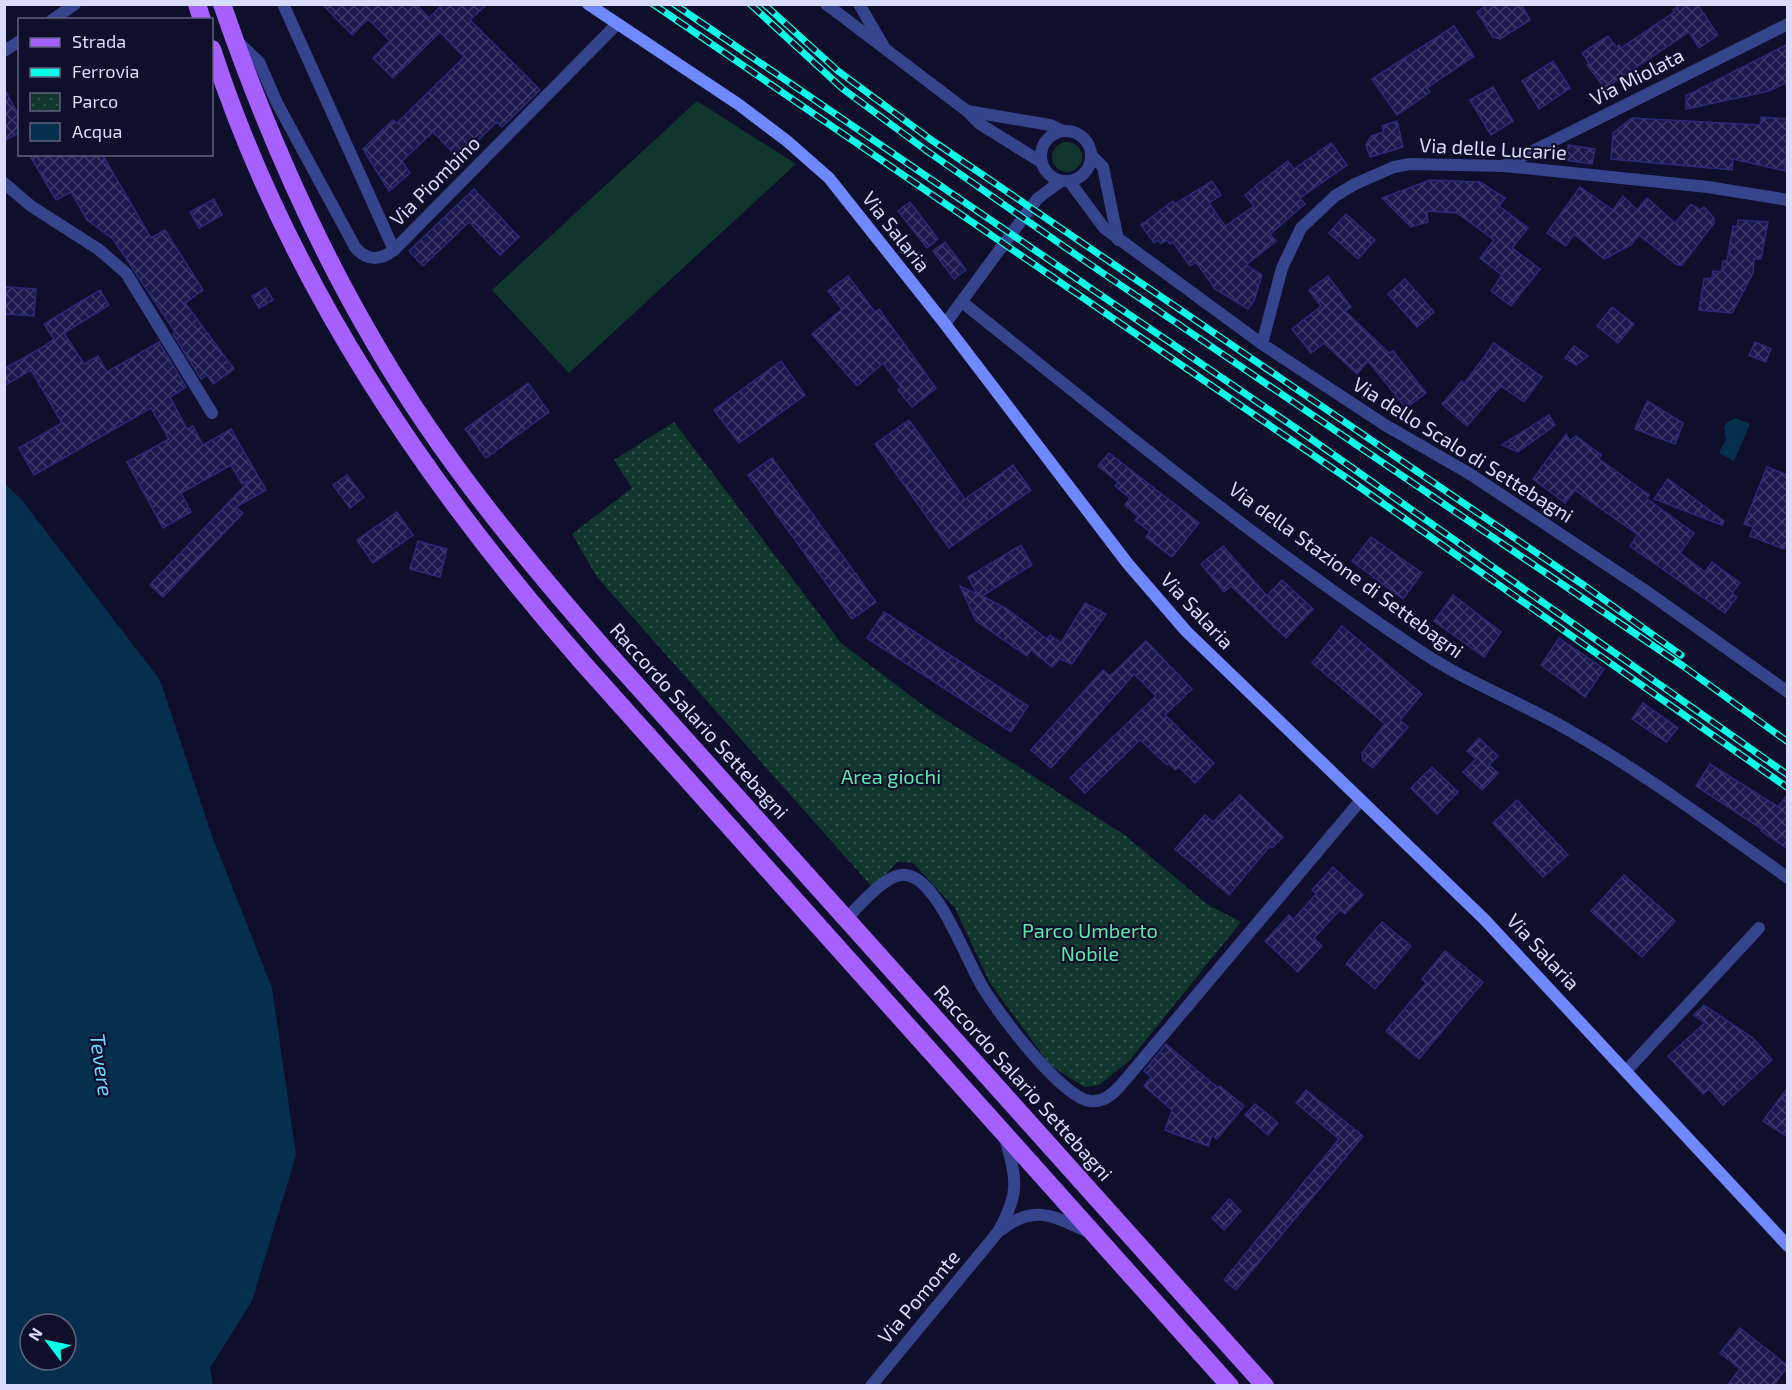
<svg xmlns="http://www.w3.org/2000/svg" width="1792" height="1390" font-family="'Exo 2',sans-serif">
	<style>
		.grass { fill: #11362d }
		.park { fill: url(#park-dots) }
		.water { fill: #062e4d; fill-rule: evenodd }
		.building { fill: url(#building-cross-hatch); stroke: #2a297c; stroke-width: 1.5 }
		.lines { fill: none; stroke-linecap: round; stroke-linejoin: round }
		.street { stroke: #36448e; stroke-width: 12 }
		.secondary { stroke: #7088ff; stroke-width: 12 }
		.primary { stroke: #a560ff; stroke-width: 18 }
		.rail-casing { stroke: #05ffe7; stroke-width: 7 }
		.rail { stroke: #0f0f2b; stroke-width: 4.5; stroke-dasharray: 14; stroke-linecap: butt }
		.labels { text-anchor: middle; stroke-width: 4.5; stroke-linejoin: round; paint-order: stroke }
		.street-label { font-size: 20px; fill: #d9dcff; stroke: #0f0f2b }
		.park-label { font-size: 20px; fill: #5aeaaa; stroke: #0f0f2b }
		.water-label { font-size: 21px; font-style: italic; fill: #67d6ff; stroke: #0f0f2b }
	</style>
	<defs>
		<pattern id="park-dots" width="8" height="8" patternUnits="userSpaceOnUse" patternTransform="scale(1.5)"><rect width="8" height="8" fill="#11362d"/><path d="M2 2h.1M6 6h.1" fill="none" stroke="#33524c" stroke-width="1.8" stroke-linecap="round"/></pattern>
		<pattern id="building-cross-hatch" width="8" height="8" patternUnits="userSpaceOnUse" patternTransform="scale(1.5)"><rect width="8" height="8" fill="#1a194e"/><path d="M0 0l8 8M0 8l8-8" fill="none" stroke="#3b3a69"/></pattern>
	</defs>
	<rect width="100%" height="100%" fill="#0f0f2b"/>
	<g class="grass">
		<polygon points="697,101 796,164 569,373 492,290"/>
		<circle cx="1067" cy="157" r="15"/>
	</g>
	<polygon class="park" points="674,422 841,643 924,706 1126,836 1208,905 1241,922 1129,1061 1099,1085 1084,1087 1050,1065 990,983 955,908 913,863 897,862 873,888 597,577 572,534 632,488 614,460"/>
	<g class="water">
		<polygon points="1736,418 1750,424 1734,461 1719,453 1726,439 1724,427 1727,422"/>
		<path d="M5 484 21 499 160 680 212 836 272 988 296 1155 252 1301 210 1368 213 1385H5ZM30 1324H66V1360H30Z"/>
	</g>
	<g class="building">
		<polygon points="322,4 416,4 429,18 443,4 487,4 470,20 540,90 502,127 497,122 459,159 433,132 402,161 410,173 389,191 363,149 393,120 397,123 464,57 440,32 393,78 373,58 390,41 368,19 352,35"/>
		<polygon points="1489,4 1521,4 1530,20 1500,39 1493,37 1477,12"/>
		<polygon points="1681,4 1697,4 1718,35 1699,48 1689,32 1605,88 1587,65 1589,63 1582,53 1608,36 1616,47 1619,45 1621,48 1674,12 1673,10"/>
		<polygon points="1454,26 1474,56 1427,88 1430,92 1397,115 1372,79"/>
		<polygon points="1788,44 1788,82 1769,91 1686,109 1686,96"/>
		<polygon points="1553,61 1570,88 1539,109 1522,81"/>
		<polygon points="1493,87 1513,121 1491,135 1470,100"/>
		<polygon points="4,88 20,118 20,132 4,141"/>
		<polygon points="1761,117 1788,119 1785,171 1733,159 1732,170 1611,159 1613,133 1632,118 1760,125"/>
		<polygon points="1397,121 1403,147 1370,157 1366,145 1371,136 1384,132 1382,126"/>
		<polygon points="1331,143 1347,165 1300,198 1305,204 1270,234 1276,241 1246,265 1262,275 1254,301 1248,309 1215,289 1196,262 1190,266 1173,242 1170,244 1167,240 1161,244 1158,240 1154,243 1141,225 1173,201 1175,204 1212,181 1221,195 1209,203 1225,226 1254,206 1245,195 1259,183 1288,161 1294,169"/>
		<polygon points="1568,145 1595,149 1592,164 1566,160"/>
		<polygon points="29,154 102,154 151,238 165,230 203,290 185,303 234,369 213,384 207,375 201,379 173,334 175,332 113,239 87,220 71,192 56,200"/>
		<polygon points="1430,180 1480,182 1505,198 1499,206 1528,228 1512,248 1540,269 1511,306 1491,291 1502,275 1480,258 1494,240 1457,213 1427,211 1428,222 1411,227 1382,198"/>
		<polygon points="1580,187 1613,210 1623,196 1637,210 1647,198 1675,223 1691,204 1700,210 1704,207 1714,218 1714,223 1682,265 1677,265 1639,235 1631,245 1604,259 1574,234 1566,246 1547,233"/>
		<polygon points="474,189 519,237 500,255 469,222 423,266 409,251"/>
		<polygon points="214,199 222,215 199,228 190,212"/>
		<polygon points="910,202 938,239 927,248 898,211"/>
		<polygon points="1346,214 1375,240 1358,259 1329,233"/>
		<polygon points="1738,220 1768,222 1761,259 1754,259 1753,273 1732,313 1699,310 1704,279 1712,278 1713,271 1721,272 1723,261 1727,261 1733,226 1737,227"/>
		<polygon points="945,242 966,270 954,279 933,251"/>
		<polygon points="848,276 875,312 879,309 936,388 912,407 898,390 901,387 883,363 857,386 812,334 842,309 828,291"/>
		<polygon points="1328,276 1351,307 1345,311 1389,353 1393,351 1426,393 1406,408 1368,361 1357,374 1324,343 1311,353 1292,329 1321,306 1309,290"/>
		<polygon points="1405,279 1434,312 1417,327 1388,294"/>
		<polygon points="6,287 36,289 34,316 4,314"/>
		<polygon points="266,288 273,300 259,308 252,296"/>
		<polygon points="100,290 109,305 64,333 84,364 98,356 107,372 159,342 186,387 170,397 187,429 193,426 203,445 231,429 266,490 236,507 243,513 163,597 150,585 250,480 242,484 231,465 181,493 191,512 163,528 127,462 169,439 151,408 34,475 19,448 62,423 31,370 4,386 4,369 41,348 54,339 44,324"/>
		<polygon points="1612,307 1634,324 1618,343 1597,326"/>
		<polygon points="1755,342 1771,349 1766,362 1749,355"/>
		<polygon points="1494,343 1542,377 1524,402 1501,386 1467,426 1442,404 1462,381 1464,384"/>
		<polygon points="1574,346 1588,356 1576,365 1565,358"/>
		<polygon points="781,361 805,395 739,443 714,410"/>
		<polygon points="528,383 549,412 486,458 465,429"/>
		<polygon points="1647,401 1683,423 1675,444 1635,429"/>
		<polygon points="1549,415 1555,425 1518,452 1502,445"/>
		<polygon points="909,420 965,499 1013,465 1031,490 949,548 875,444"/>
		<polygon points="1566,434 1570,441 1576,436 1601,455 1599,459 1649,495 1647,499 1694,533 1680,553 1705,572 1712,562 1740,583 1732,593 1737,597 1725,613 1630,546 1638,535 1575,490 1565,503 1533,479"/>
		<polygon points="1109,453 1199,523 1172,557 1146,537 1150,532 1135,520 1138,516 1125,505 1130,498 1115,486 1118,482 1098,466"/>
		<polygon points="772,458 876,602 852,619 748,475"/>
		<polygon points="1767,467 1788,475 1788,541 1784,549 1750,536 1753,527 1744,524"/>
		<polygon points="347,475 364,497 350,508 333,485"/>
		<polygon points="1668,479 1724,521 1722,525 1654,499"/>
		<polygon points="397,512 413,535 373,563 357,540"/>
		<polygon points="1371,537 1422,573 1403,599 1352,561"/>
		<polygon points="418,541 447,549 440,577 410,569"/>
		<polygon points="1021,545 1032,565 982,596 1007,609 1047,639 1050,635 1061,643 1085,603 1106,614 1072,664 1060,659 1052,667 1031,650 1027,656 976,621 960,586 977,594 968,577"/>
		<polygon points="1223,546 1267,596 1282,580 1313,609 1286,638 1231,586 1224,592 1201,564"/>
		<polygon points="1453,595 1501,632 1484,657 1434,621"/>
		<polygon points="884,612 1028,706 1011,732 867,638"/>
		<polygon points="1342,626 1422,694 1400,720 1408,727 1373,768 1363,760 1362,753 1385,724 1312,663"/>
		<polygon points="1559,638 1604,669 1585,697 1541,665"/>
		<polygon points="1146,641 1192,689 1165,715 1214,763 1195,783 1179,767 1175,770 1169,763 1167,765 1140,740 1085,793 1070,778 1156,696 1134,674 1051,768 1031,750 1103,670 1110,676"/>
		<polygon points="1643,703 1678,728 1666,742 1632,719"/>
		<polygon points="1479,738 1498,756 1489,765 1498,773 1482,790 1463,772 1476,759 1467,751"/>
		<polygon points="1710,764 1778,807 1788,794 1788,849 1761,831 1762,829 1696,786"/>
		<polygon points="1432,767 1458,792 1437,814 1411,788"/>
		<polygon points="1240,795 1283,837 1272,848 1270,846 1229,895 1175,849 1205,815 1213,822"/>
		<polygon points="1517,800 1568,855 1543,877 1493,823"/>
		<polygon points="1333,867 1363,895 1345,914 1340,910 1314,938 1322,946 1298,972 1265,941 1289,915 1294,919 1316,894 1312,890"/>
		<polygon points="1624,875 1675,921 1642,957 1591,911"/>
		<polygon points="1382,922 1411,946 1375,989 1346,964"/>
		<polygon points="1445,951 1483,982 1419,1059 1386,1031 1426,983 1422,979"/>
		<polygon points="1704,1005 1753,1038 1772,1060 1723,1105 1709,1089 1703,1094 1668,1056 1705,1023 1694,1015"/>
		<polygon points="1166,1044 1218,1088 1220,1086 1244,1106 1217,1139 1212,1135 1208,1146 1165,1130 1172,1110 1144,1086 1151,1077 1144,1071"/>
		<polygon points="1788,1087 1788,1137 1763,1121"/>
		<polygon points="1306,1090 1363,1136 1236,1290 1224,1280 1339,1139 1296,1103"/>
		<polygon points="1255,1104 1278,1123 1268,1135 1245,1115"/>
		<polygon points="1229,1199 1241,1211 1224,1230 1212,1218"/>
		<polygon points="1740,1328 1788,1366 1773,1386 1727,1386 1740,1369 1720,1353"/>
	</g>
	<g class="lines">
		<g class="street">
			<polyline points="283,4 394,250"/>
			<polyline points="826,4 967,111 980,124 1041,162"/>
			<polyline points="859,4 884,47"/>
			<polyline points="52,20 75,4"/>
			<path d="M239 43 259 62 277 103 355 247C366 261 380 261 394 250L617 24"/>
			<polyline points="4,51 20,41"/>
			<polyline points="967,111 1050,125 1063,131"/>
			<circle cx="1066" cy="156" r="25"/>
			<polyline points="1091,155 1103,167 1118,240"/>
			<polyline points="1505,165 1788,24"/>
			<polyline points="1070,182 1104,228 1262,344 1385,425 1470,474 1643,589 1788,692"/>
			<polyline points="4,183 31,206 98,249 126,273 212,413"/>
			<path d="M962 302C1111 421 1259 544 1417 649 1464 681 1516 700 1565 728 1643 772 1715 826 1788 878"/>
			<polyline points="945,324 1037,199 1061,181"/>
			<polyline points="1262,344 1282,268 1301,228 1335,196 1355,184 1394,167 1410,164 1504,166 1708,187 1788,200"/>
			<path d="M845 920C859 906 887 872 906 875 938 879 966 960 982 986 997 1012 1061 1097 1090 1101 1103 1103 1113 1094 1121 1085L1361 800"/>
			<polyline points="1627,1070 1759,928"/>
			<path d="M1001 1230C1035 1203 1054 1217 1089 1232"/>
			<path d="M871 1386 998 1232C1020 1193 1017 1180 1005 1138"/>
		</g>
		<polyline class="secondary" points="588,4 738,104 787,141 829,178 945,324 1128,564 1186,631 1485,920 1788,1246"/>
		<g class="primary">
			<polyline points="197,4 202,20"/>
			<path d="M222 4C263 123 313 239 377 347 441 457 522 555 606 651L1265 1386"/>
			<path d="M212 49C287 280 424 482 583 663L1230 1386"/>
		</g>
		<g class="rail-casing">
			<g id="rail">
				<polyline points="653,4 1351,481 1788,788"/>
				<polyline points="674,4 1297,429 1788,775"/>
				<polyline points="750,4 843,89 927,151 1082,259 1683,666 1788,742"/>
				<polyline points="764,4 838,71 930,139 1585,586 1681,655"/>
			</g>
		</g>
		<use href="#rail" class="rail"/>
	</g>
	<g class="labels">
		<g class="street-label">
			<text transform="translate(1637 77) rotate(-27)" y="7">Via Miolata</text>
			<text transform="translate(1493 149) rotate(3)" y="7">Via delle Lucarie</text>
			<text transform="translate(435 181) rotate(-45)" y="7">Via Piombino</text>
			<text transform="translate(896 232) rotate(52)" y="7">Via Salaria</text>
			<text transform="translate(1463 450) rotate(32)" y="7">Via dello Scalo di Settebagni</text>
			<text transform="translate(1346 570) rotate(36)" y="7">Via della Stazione di Settebagni</text>
			<text transform="translate(1197 611) rotate(47)" y="7">Via Salaria</text>
			<text transform="translate(699 721) rotate(48)" y="7">Raccordo Salario Settebagni</text>
			<text transform="translate(1543 952) rotate(47)" y="7">Via Salaria</text>
			<text transform="translate(1023 1083) rotate(48)" y="7">Raccordo Salario Settebagni</text>
			<text transform="translate(919 1297) rotate(-50)" y="7">Via Pomonte</text>
		</g>
		<g class="park-label">
			<text x="891" y="784">Area giochi</text>
			<text x="1090" y="938">Parco Umberto<tspan x="1090" dy="23">Nobile</tspan></text>
		</g>
		<g class="water-label">
			<text transform="translate(101 1065) rotate(82)" y="7">Tevere</text>
		</g>
	</g>
	<rect width="1792" height="1390" fill="none" stroke="#d9dcff" stroke-width="12"/>
	<rect x="18" y="18" width="195" height="138" fill="#0f0f2b" stroke="#606180" stroke-width="1.5"/>
	<rect x="30" y="38" width="30" height="9" fill="#a560ff" stroke="#606180" stroke-width="1.5"/>
	<text x="72" y="48" font-size="18" fill="#d9dcff">Strada</text>
	<rect x="30" y="68" width="30" height="9" fill="#05ffe7" stroke="#606180" stroke-width="1.5"/>
	<text x="72" y="78" font-size="18" fill="#d9dcff">Ferrovia</text>
	<rect x="30" y="93" width="30" height="18" fill="url(#park-dots)" stroke="#606180" stroke-width="1.5"/>
	<text x="72" y="108" font-size="18" fill="#d9dcff">Parco</text>
	<rect x="30" y="123" width="30" height="18" fill="#062e4d" stroke="#606180" stroke-width="1.5"/>
	<text x="72" y="138" font-size="18" fill="#d9dcff">Acqua</text>
	<g transform="translate(48 1342) rotate(302)"><circle r="28" fill="#0f0f2b" stroke="#606180" stroke-width="1.5"/>
	<path d="M0-4.5L10 22L0 15L-10 22Z" fill="#05ffe7"/>
	<text y="-9" font-size="16" font-weight="bold" text-anchor="middle" fill="#d9dcff">N</text>
	</g>
</svg>
